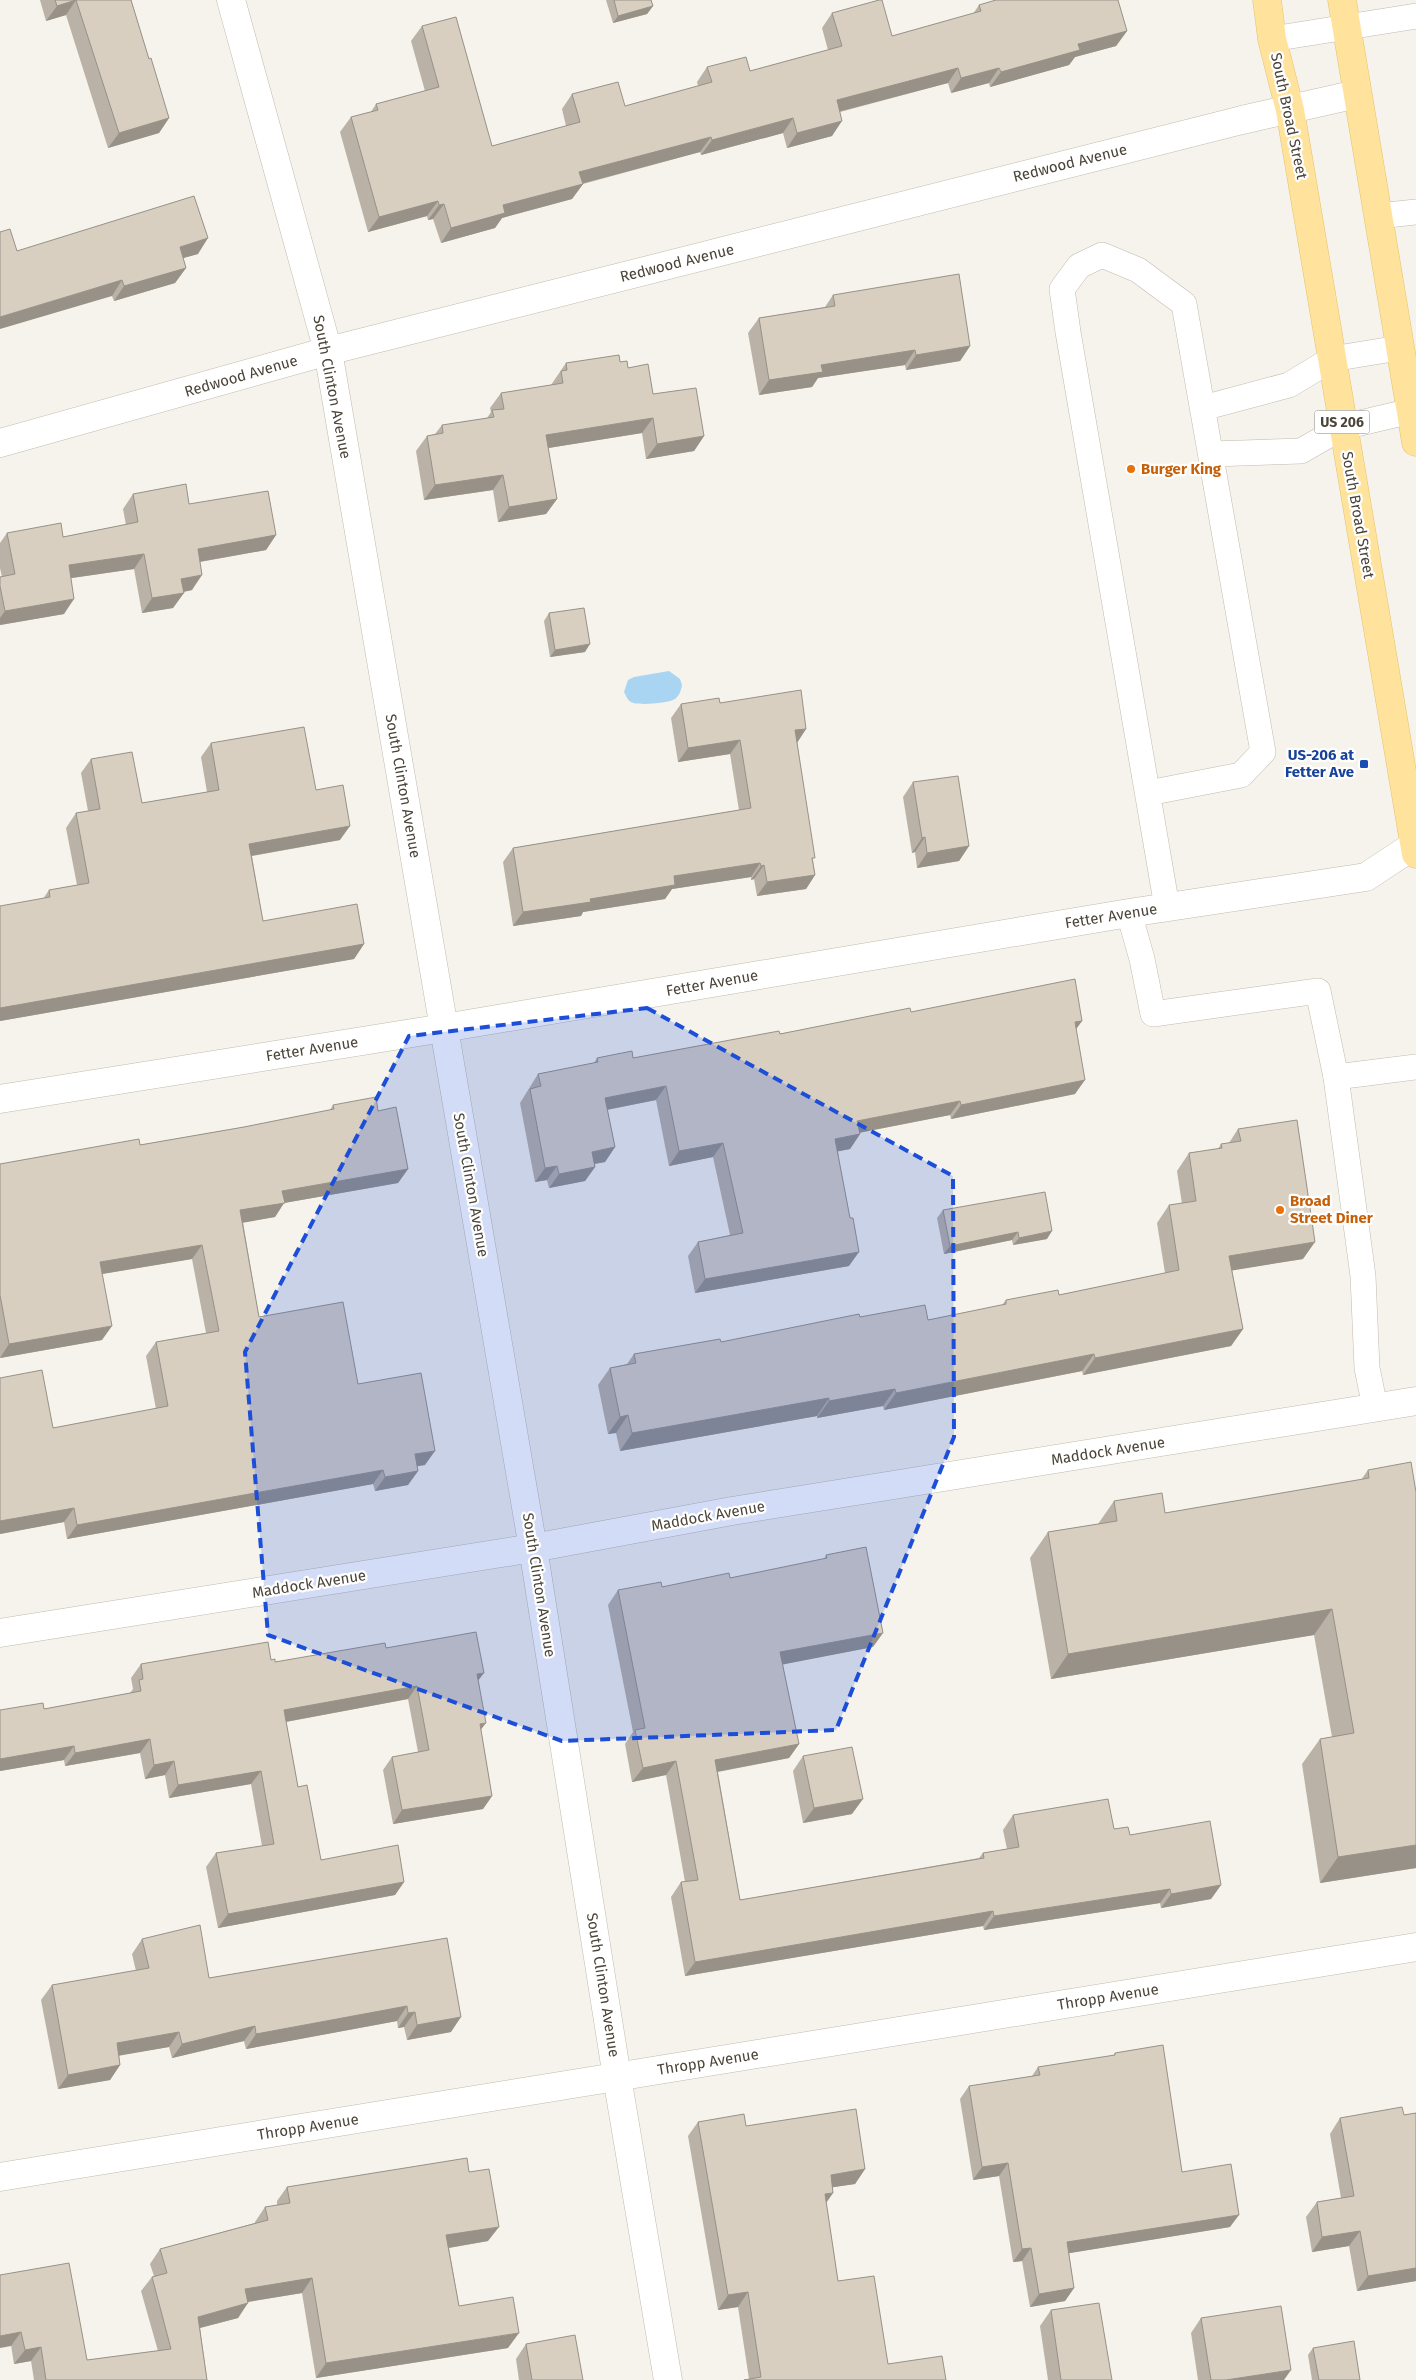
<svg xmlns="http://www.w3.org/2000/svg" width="1416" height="2380" font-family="'Fira Sans',sans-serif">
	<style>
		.water { fill: #a9d4f2 }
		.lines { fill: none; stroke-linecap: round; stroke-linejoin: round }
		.service-casing { stroke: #c2bbae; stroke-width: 26 }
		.minor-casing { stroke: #c2bbae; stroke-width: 29 }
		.primary-casing { stroke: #e6c16a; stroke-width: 29 }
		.service { stroke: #fff; stroke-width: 25 }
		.minor { stroke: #fff; stroke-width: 28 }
		.primary { stroke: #ffe39c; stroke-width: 28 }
		.wall { fill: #bab2a6 }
		.shaded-wall { fill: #979187 }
		.building { fill: #d8cfc1; stroke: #979187 }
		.marked { fill: #1d4ed8; fill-opacity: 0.2; stroke: #1d4ed8; stroke-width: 4; stroke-dasharray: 10 6; stroke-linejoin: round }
		.food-dot { fill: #e8710a; stroke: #fff; stroke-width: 2 }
		.transit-dot { fill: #1a4fb4; stroke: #fff; stroke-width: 2 }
		.labels { text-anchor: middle; stroke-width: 4.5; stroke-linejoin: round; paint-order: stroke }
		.shield { fill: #fff; stroke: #817c74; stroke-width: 1 }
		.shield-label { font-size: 14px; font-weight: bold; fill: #4b4439 }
		.street-label { font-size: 15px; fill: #4b4439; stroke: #fff }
		.food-label { font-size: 15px; font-weight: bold; fill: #c56008; stroke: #fff; text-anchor: start }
		.transit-label { font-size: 15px; font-weight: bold; fill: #164399; stroke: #fff; text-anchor: end }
	</style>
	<rect width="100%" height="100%" fill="#f6f3ec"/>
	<path class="water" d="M669 671 680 679 682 685C681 690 680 695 675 699 669 703 637 706 631 702 627 700 626 695 624 692L628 680 634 677Z"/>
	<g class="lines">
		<g class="service-casing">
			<g id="service">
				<polyline points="1272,39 1416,16"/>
				<polyline points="1378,216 1416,212"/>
				<polyline points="1203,408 1289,385 1332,359 1399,348"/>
				<polyline points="1211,454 1301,451 1343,427 1416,410"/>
				<polyline points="1148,793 1241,775 1263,752 1184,304 1138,270 1102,255 1079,266 1062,289 1068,332 1167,907"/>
				<polyline points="1129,913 1142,959 1153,1014 1318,991 1336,1077 1363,1276 1367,1368 1375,1407"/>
				<polyline points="1336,1077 1416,1067"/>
			</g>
		</g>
		<g class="minor-casing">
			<g id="minor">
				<polyline points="231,0 328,351 533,1548 617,2077 668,2380"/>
				<polyline points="0,443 328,351 1242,120 1357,94"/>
				<polyline points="0,1099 444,1028 1129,913 1366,877 1416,844"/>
				<polyline points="0,1633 533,1548 732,1511 1416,1401"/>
				<polyline points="0,2177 1416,1947"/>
			</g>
		</g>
		<g class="primary-casing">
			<g id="primary">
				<polyline points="1267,0 1272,39 1290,110 1416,854"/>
				<polyline points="1342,0 1416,442"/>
			</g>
		</g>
		<use href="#service" class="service"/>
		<use href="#minor" class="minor"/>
		<use href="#primary" class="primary"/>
	</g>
	<g class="wall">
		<polygon points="40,0 131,0 149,59 169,118 159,133 108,148 66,15 46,21"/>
		<polygon points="606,0 651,0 653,6 647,14 613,23"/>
		<polygon points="979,5 1127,31 1116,46 1075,57 1069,65 990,87 989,83 951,93 948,83 840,112 832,136 787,148 783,133 701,155 700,152 583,184 572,199 502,218 495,228 441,243 433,219 428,220 427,216 368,232 340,132 351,117 371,112 376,104 425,91 411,41 422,26 492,146 566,126 562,109 572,94 625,106 698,86 697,82 707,67 750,71 828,50 822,28 832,13 892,36 973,14"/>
		<polygon points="17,251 198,254 183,258 186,268 175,283 114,301 112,296"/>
		<polygon points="833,295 970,346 960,361 906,370 905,365 818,378 812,387 759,395 748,333 759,318 825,307"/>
		<polygon points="620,362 628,368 653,394 704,436 694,451 646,459 642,433 548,448 557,499 546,514 498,522 493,490 424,500 416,451 427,436 435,434 442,425 487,418 491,412 490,408 501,393 551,385 566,363"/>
		<polygon points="133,494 189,504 276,535 266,550 200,562 192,590 184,592 173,608 142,613 134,569 71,578 64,614 0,625 0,577 2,577 0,568 0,543 7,533 63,537 126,525 123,509"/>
		<polygon points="549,613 585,652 550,657 544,621"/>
		<polygon points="720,703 806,729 797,742 815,875 806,889 757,896 754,879 751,880 751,877 672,889 665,899 583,912 581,916 513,926 503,862 513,848 739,810 730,754 678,762 671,718 681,704"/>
		<polygon points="211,743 316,790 340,840 252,856 263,921 364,944 354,959 0,1021 0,906 43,899 49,890 77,885 66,828 76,813 88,811 81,773 91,759 142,803 207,792 201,757"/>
		<polygon points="913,782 969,846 959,861 917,868 915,852 912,853 903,797"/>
		<polygon points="911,1012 1082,1021 1076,1028 1075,1094 951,1119 950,1115 859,1133 860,1134 850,1149 838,1151 849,1266 695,1293 688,1256 698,1242 730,1235 713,1157 669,1166 656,1100 607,1110 615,1147 605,1162 595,1164 595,1167 585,1181 549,1188 547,1180 535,1182 520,1103 538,1074 594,1063 597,1058 633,1058"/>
		<polygon points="333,1105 378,1111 408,1169 398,1183 284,1203 275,1217 243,1222 259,1317 358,1384 425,1465 417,1466 418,1471 408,1485 375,1491 373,1484 67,1539 64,1522 0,1534 0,1378 53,1428 156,1409 146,1356 156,1342 206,1333 192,1259 102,1274 102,1340 0,1358 0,1164 140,1145 244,1127 330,1110"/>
		<polygon points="1238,1129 1303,1259 1232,1270 1243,1329 1231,1346 1083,1375 1082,1371 884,1410 883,1406 817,1418 817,1416 620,1451 616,1433 608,1434 598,1385 610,1368 627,1364 634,1354 721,1342 860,1317 928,1320 1002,1305 1006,1300 1059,1295 1165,1273 1157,1223 1169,1205 1182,1204 1177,1171 1189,1153 1218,1149 1221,1144 1229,1143"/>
		<polygon points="943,1210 1047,1239 1013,1245 1012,1240 944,1254 937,1218"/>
		<polygon points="1368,1470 1416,1868 1320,1883 1302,1764 1320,1739 1332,1737 1314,1635 1051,1679 1030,1558 1048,1532 1098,1524 1114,1501 1165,1513 1361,1480"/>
		<polygon points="826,1555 873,1647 782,1664 799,1744 789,1758 718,1772 740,1900 979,1858 983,1853 1007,1849 1003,1830 1013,1815 1114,1829 1130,1835 1221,1885 1211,1899 1161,1908 1160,1903 984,1930 983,1926 685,1976 671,1897 681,1882 685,1882 666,1775 632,1782 625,1744 633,1732 608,1605 618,1590 662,1587 730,1578 824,1559"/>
		<polygon points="386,1648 478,1681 481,1730 492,1796 483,1809 393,1824 383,1770 392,1757 418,1752 408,1699 286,1722 298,1787 321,1860 404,1882 395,1895 218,1928 206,1867 216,1853 262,1846 251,1784 169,1798 165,1775 145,1779 140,1753 65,1766 64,1760 0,1771 0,1710 44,1709 130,1693 133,1689 131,1678 141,1664 271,1660 275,1662"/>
		<polygon points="803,1756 852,1814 803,1823 793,1771"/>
		<polygon points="447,1938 451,2032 407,2040 404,2027 398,2028 397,2021 246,2049 244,2041 172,2058 169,2047 119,2055 120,2065 110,2080 58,2089 41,2000 52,1985 136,1971 132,1954 142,1939 209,1978"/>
		<polygon points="1115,2053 1182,2172 1230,2227 1069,2253 1074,2288 1065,2301 1030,2307 1022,2261 1013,2262 999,2176 973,2180 960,2099 969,2086 1032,2076 1038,2067 1113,2056"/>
		<polygon points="1416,2113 1416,2281 1357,2291 1349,2246 1312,2252 1306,2217 1317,2202 1341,2198 1330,2134 1340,2118 1404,2115"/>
		<polygon points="698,2122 746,2126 865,2169 855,2184 833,2187 833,2193 826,2203 838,2281 888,2364 946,2380 743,2380 749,2379 738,2307 718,2310 688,2136"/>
		<polygon points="469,2172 488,2241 449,2248 459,2306 508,2348 316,2378 302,2293 248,2302 238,2318 200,2328 207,2380 34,2380 31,2361 14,2364 0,2275 87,2360 158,2351 141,2291 152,2277 154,2276 150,2264 160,2249 255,2223 255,2222 265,2207 277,2205 277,2201 287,2187"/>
		<polygon points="1051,2310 1112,2380 1048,2380 1040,2326"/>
		<polygon points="1201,2318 1284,2380 1198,2380 1191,2333"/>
		<polygon points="526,2344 583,2380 519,2380 516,2359"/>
		<polygon points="1313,2348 1360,2380 1312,2380 1308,2355"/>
	</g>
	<g class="shaded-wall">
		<polygon points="76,0 66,15 46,21 57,6"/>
		<polygon points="653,6 647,14 613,23 618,16"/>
		<polygon points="1127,31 1116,46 1075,57 1069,65 990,87 1001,72 1078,44"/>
		<polygon points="958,68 948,83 826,115 837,100"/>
		<polygon points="999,68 989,83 951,93 961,78"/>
		<polygon points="169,118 159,133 108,148 119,133"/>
		<polygon points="793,118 783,133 701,155 712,140"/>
		<polygon points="842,121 832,136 787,148 797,133"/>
		<polygon points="711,137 700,152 569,187 579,172"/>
		<polygon points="583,184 572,199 502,218 495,228 441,243 451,228 503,205"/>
		<polygon points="438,201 427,216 368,232 379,217"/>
		<polygon points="444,204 433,219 428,220 439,205"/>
		<polygon points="208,238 198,254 169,262 180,247"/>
		<polygon points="186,268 175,283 114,301 124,286"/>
		<polygon points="122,280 112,296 0,329 0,317"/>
		<polygon points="970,346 960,361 906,370 916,355"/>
		<polygon points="915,350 905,365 818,378 812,387 759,395 769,380 821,365"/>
		<polygon points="653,418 642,433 536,450 546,435"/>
		<polygon points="704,436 694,451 646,459 657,444"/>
		<polygon points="503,475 493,490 424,500 435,485"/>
		<polygon points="557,499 546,514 498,522 509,507"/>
		<polygon points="276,535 266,550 187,564 198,549"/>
		<polygon points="144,554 134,569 58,580 69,565"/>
		<polygon points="202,575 192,590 171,594 181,579"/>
		<polygon points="184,593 173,608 142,613 152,598"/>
		<polygon points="74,599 64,614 0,625 0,618 5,611"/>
		<polygon points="590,644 585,652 550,657 555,650"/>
		<polygon points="806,729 797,743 795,730"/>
		<polygon points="740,740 730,754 678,762 688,748"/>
		<polygon points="350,826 340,840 239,858 249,844"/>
		<polygon points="925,837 915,852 912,853 922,838"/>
		<polygon points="969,846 959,861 917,868 927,853"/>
		<polygon points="760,863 751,877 672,889 665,899 583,912 581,916 513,926 523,912 590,899 674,876"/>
		<polygon points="764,865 754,879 751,880 761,866"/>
		<polygon points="815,875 806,889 757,896 767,882"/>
		<polygon points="364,944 354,959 0,1021 0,1008"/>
		<polygon points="1082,1021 1072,1035 1075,1022"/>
		<polygon points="1085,1080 1075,1094 951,1119 961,1105"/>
		<polygon points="666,1086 656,1100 595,1112 605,1098"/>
		<polygon points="960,1101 950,1115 847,1135 857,1121"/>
		<polygon points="860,1134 850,1149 825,1154 835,1139"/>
		<polygon points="723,1143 713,1157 669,1166 679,1151"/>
		<polygon points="615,1147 605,1162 582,1166 592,1152"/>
		<polygon points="557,1166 547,1180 535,1182 545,1168"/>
		<polygon points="595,1167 585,1181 549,1188 559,1174"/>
		<polygon points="408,1169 398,1183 284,1203 275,1217 230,1225 240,1210 282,1191"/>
		<polygon points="1052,1231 1047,1239 1013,1245 1019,1238"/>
		<polygon points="1018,1232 1012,1240 944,1254 950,1246"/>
		<polygon points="1315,1242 1303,1259 1217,1273 1229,1256"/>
		<polygon points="202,1245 192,1259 90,1276 100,1262"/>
		<polygon points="859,1252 849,1266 695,1293 705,1279"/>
		<polygon points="112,1326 102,1340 0,1358 9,1344"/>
		<polygon points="1243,1329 1231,1346 1083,1375 1095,1358"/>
		<polygon points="1094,1354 1082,1371 884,1410 896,1393"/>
		<polygon points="895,1389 883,1406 817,1418 829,1401"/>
		<polygon points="829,1398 817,1416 620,1451 632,1433"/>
		<polygon points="628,1415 616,1433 608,1434 620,1417"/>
		<polygon points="435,1451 425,1465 405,1468 415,1454"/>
		<polygon points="383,1470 373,1484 67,1539 77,1525"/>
		<polygon points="418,1471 408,1485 375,1491 385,1477"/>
		<polygon points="74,1508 64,1522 0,1534 0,1521"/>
		<polygon points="1332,1609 1314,1635 1051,1679 1068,1654"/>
		<polygon points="883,1633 873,1647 770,1667 780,1652"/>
		<polygon points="484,1673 474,1686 477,1674"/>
		<polygon points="417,1686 408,1699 274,1724 284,1710"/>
		<polygon points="486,1723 476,1736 480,1724"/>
		<polygon points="150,1739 140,1753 65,1766 75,1753"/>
		<polygon points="799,1744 789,1758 705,1774 715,1760"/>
		<polygon points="74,1746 64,1760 0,1771 0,1759"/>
		<polygon points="174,1761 165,1775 145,1779 154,1765"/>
		<polygon points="676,1761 666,1775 632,1782 643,1768"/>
		<polygon points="261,1771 251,1784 169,1798 178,1785"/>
		<polygon points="492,1796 483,1809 393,1824 402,1810"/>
		<polygon points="863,1799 852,1814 803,1823 814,1808"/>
		<polygon points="1416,1845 1416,1868 1320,1883 1338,1857"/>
		<polygon points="404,1882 395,1895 218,1928 228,1914"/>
		<polygon points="1221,1885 1211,1899 1161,1908 1171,1894"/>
		<polygon points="1170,1889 1160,1903 984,1930 994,1916"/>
		<polygon points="993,1911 983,1926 685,1976 695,1962"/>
		<polygon points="407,2006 397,2021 246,2049 256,2034"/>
		<polygon points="415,2012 404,2027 398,2028 408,2013"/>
		<polygon points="461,2017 451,2032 407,2040 417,2025"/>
		<polygon points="255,2026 244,2041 172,2058 182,2044"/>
		<polygon points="179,2032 169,2047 106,2058 117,2043"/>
		<polygon points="120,2065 110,2080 58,2089 68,2075"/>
		<polygon points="1008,2163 999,2176 973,2180 982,2167"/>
		<polygon points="865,2169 855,2184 821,2189 831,2175"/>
		<polygon points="833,2193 823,2207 825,2194"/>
		<polygon points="1239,2215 1230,2227 1058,2255 1067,2242"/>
		<polygon points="499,2227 488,2241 436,2250 446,2235"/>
		<polygon points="1360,2231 1349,2246 1312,2252 1322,2237"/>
		<polygon points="1031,2248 1022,2261 1013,2262 1022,2249"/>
		<polygon points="1416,2268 1416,2281 1357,2291 1368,2276"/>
		<polygon points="312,2278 302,2293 234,2304 245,2289"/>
		<polygon points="1074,2288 1065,2301 1030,2307 1039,2294"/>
		<polygon points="748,2292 738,2307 718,2310 728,2295"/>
		<polygon points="248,2303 238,2318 188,2331 198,2317"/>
		<polygon points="21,2332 11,2346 0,2348 0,2336"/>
		<polygon points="519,2333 508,2348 316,2378 326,2363"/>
		<polygon points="41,2347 31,2361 14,2364 25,2350"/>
		<polygon points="1291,2370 1284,2380 1226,2380"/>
	</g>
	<g class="building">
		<polygon points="55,0 131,0 149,59 151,58 169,118 119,133 76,0 57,6"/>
		<polygon points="614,0 651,0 653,6 618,16"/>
		<polygon points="879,0 882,0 892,36 981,11 979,5 996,0 1118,0 1127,31 1078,44 1080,50 1001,72 999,68 961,78 958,68 837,100 842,121 797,133 793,118 712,140 711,137 579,172 583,184 503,205 505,213 451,228 444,204 439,205 438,201 379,217 351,117 378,110 376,104 439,87 422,26 456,17 492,146 580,122 572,94 618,82 625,106 712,82 707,67 746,57 750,71 842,46 832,13"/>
		<polygon points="194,196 208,238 180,247 186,268 124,286 122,280 0,317 0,232 10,229 17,251"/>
		<polygon points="959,274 970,346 916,355 915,350 821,365 823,372 769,380 759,318 835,306 833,295"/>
		<polygon points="619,355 620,362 627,361 628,368 648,364 653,394 696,388 704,436 657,444 653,418 546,435 557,499 509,507 503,475 435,485 427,436 443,433 442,425 494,417 492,410 504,409 501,393 563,383 561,371 567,370 566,363"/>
		<polygon points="186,484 189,504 268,491 276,535 198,549 202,575 181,579 184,593 152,598 144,554 69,565 74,599 5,611 0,586 0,577 15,574 7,533 61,523 63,537 138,522 133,494"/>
		<polygon points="584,608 590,644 555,650 549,613"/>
		<polygon points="801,690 806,729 795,730 815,858 812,858 815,875 767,882 764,865 761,866 760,863 674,876 675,885 590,899 591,902 523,912 513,848 751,808 740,740 688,748 681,704 719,698 720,703"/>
		<polygon points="304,727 316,790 343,785 350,826 249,844 263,921 357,904 364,944 0,1008 0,906 50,897 49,890 89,883 76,813 100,809 91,759 132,752 142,803 219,790 211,743"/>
		<polygon points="958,776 969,846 927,853 925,837 922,838 913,782"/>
		<polygon points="1075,979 1082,1021 1075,1022 1085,1080 961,1105 960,1101 857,1121 860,1134 835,1139 850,1218 853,1218 859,1252 705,1279 698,1242 743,1233 723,1143 679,1151 666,1086 605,1098 615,1147 592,1152 595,1167 559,1174 557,1166 545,1168 530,1089 541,1086 538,1074 598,1062 597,1058 632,1051 633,1058 779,1031 780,1034 910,1008 911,1012"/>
		<polygon points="376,1097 378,1111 396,1107 408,1169 282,1191 285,1203 240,1210 259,1317 343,1302 358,1384 421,1373 435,1451 415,1454 418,1471 385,1477 383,1470 77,1525 74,1508 0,1521 0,1378 42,1370 53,1428 168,1406 156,1342 219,1331 202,1245 100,1262 112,1326 9,1344 0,1295 0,1164 139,1139 140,1145 244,1127 334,1109 333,1105"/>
		<polygon points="1297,1120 1315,1242 1229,1256 1243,1329 1095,1358 1094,1354 896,1393 895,1389 829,1401 829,1398 632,1433 628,1415 620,1417 610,1368 636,1363 634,1354 720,1339 721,1342 859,1314 860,1317 925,1305 928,1320 1006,1304 1006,1300 1058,1290 1059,1295 1179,1270 1169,1205 1196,1201 1189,1153 1222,1148 1221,1144 1241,1141 1238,1129"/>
		<polygon points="1045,1192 1052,1231 1019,1238 1018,1232 950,1246 943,1210"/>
		<polygon points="1411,1462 1416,1492 1416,1845 1338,1857 1320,1739 1354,1733 1332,1609 1068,1654 1048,1532 1117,1521 1114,1501 1162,1493 1165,1513 1369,1478 1368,1470"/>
		<polygon points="866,1547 883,1633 780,1652 799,1744 715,1760 740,1900 984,1858 983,1853 1019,1847 1013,1815 1108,1799 1114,1829 1128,1827 1130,1835 1210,1821 1221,1885 1171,1894 1170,1889 994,1916 993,1911 695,1962 681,1882 698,1880 676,1761 643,1768 635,1730 645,1728 618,1590 661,1582 662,1587 729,1573 730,1578 827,1558 826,1555"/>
		<polygon points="476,1632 484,1673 477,1674 486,1723 480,1724 492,1796 402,1810 392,1757 429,1750 417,1686 284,1710 298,1787 307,1785 321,1860 398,1845 404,1882 228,1914 216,1853 274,1844 261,1771 178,1785 174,1761 154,1765 150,1739 75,1753 74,1746 0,1759 0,1710 43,1703 44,1709 141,1691 139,1680 143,1679 141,1664 268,1642 271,1660 275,1659 275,1662 385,1643 386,1648"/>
		<polygon points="852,1747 863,1799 814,1808 803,1756"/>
		<polygon points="200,1925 209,1978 447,1938 461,2017 417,2025 415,2012 408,2013 407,2006 256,2034 255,2026 182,2044 179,2032 117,2043 120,2065 68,2075 52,1985 149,1968 142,1939"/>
		<polygon points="1163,2045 1182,2172 1231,2164 1239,2215 1067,2242 1074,2288 1039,2294 1031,2248 1022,2249 1008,2163 982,2167 969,2086 1040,2075 1038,2067 1115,2055 1115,2053"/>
		<polygon points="1402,2107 1404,2115 1416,2113 1416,2268 1368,2276 1360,2231 1322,2237 1317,2202 1354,2196 1340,2118"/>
		<polygon points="856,2109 865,2169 831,2175 833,2193 825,2194 838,2281 874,2276 888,2364 942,2356 946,2380 744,2380 761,2377 748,2292 728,2295 698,2122 744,2114 746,2126"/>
		<polygon points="467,2158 469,2172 489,2169 499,2227 446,2235 459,2306 513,2297 519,2333 326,2363 312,2278 245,2289 248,2303 198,2317 207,2380 46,2380 41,2347 25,2350 21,2332 0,2336 0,2275 69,2263 87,2360 171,2349 152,2277 167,2273 160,2249 268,2220 265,2207 290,2203 287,2187"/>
		<polygon points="1099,2303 1112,2380 1061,2380 1051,2310"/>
		<polygon points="1281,2306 1291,2370 1226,2380 1211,2380 1201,2318"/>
		<polygon points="575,2335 583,2380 532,2380 526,2344"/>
		<polygon points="1354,2341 1360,2380 1319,2380 1313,2348"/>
	</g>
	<path class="marked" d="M647 1008 953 1176 954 1437 836 1730 562 1741 268 1635 245 1352 409 1036Z"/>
	<g class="food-dot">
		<circle cx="1131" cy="469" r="5"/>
		<circle cx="1280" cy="1210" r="5"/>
	</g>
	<rect class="transit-dot" x="1359" y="759" width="10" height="10" rx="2.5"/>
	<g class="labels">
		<rect class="shield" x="1314.5" y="410.5" width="55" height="23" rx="4"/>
		<g class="shield-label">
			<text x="1342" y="427">US 206</text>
		</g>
		<g class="street-label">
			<text transform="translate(1289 116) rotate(78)" y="5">South Broad Street</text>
			<text transform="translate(1070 163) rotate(-14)" y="5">Redwood Avenue</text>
			<text transform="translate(677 263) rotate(-14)" y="5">Redwood Avenue</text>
			<text transform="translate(241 376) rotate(-16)" y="5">Redwood Avenue</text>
			<text transform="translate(332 387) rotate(79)" y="5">South Clinton Avenue</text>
			<text transform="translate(1358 515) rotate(80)" y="5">South Broad Street</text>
			<text transform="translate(403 786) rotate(80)" y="5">South Clinton Avenue</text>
			<text transform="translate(1111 916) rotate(-9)" y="5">Fetter Avenue</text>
			<text transform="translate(712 983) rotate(-10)" y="5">Fetter Avenue</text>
			<text transform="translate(312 1049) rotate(-9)" y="5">Fetter Avenue</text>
			<text transform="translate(471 1185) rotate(80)" y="5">South Clinton Avenue</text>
			<text transform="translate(1108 1451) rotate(-9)" y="5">Maddock Avenue</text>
			<text transform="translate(708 1516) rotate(-10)" y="5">Maddock Avenue</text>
			<text transform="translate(309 1584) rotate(-9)" y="5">Maddock Avenue</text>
			<text transform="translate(539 1585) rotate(81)" y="5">South Clinton Avenue</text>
			<text transform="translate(603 1985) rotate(81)" y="5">South Clinton Avenue</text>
			<text transform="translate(1108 1997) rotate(-9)" y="5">Thropp Avenue</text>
			<text transform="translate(708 2062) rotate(-9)" y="5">Thropp Avenue</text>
			<text transform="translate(308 2127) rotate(-9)" y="5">Thropp Avenue</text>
		</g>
		<g class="food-label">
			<text x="1141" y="474">Burger King</text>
			<text x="1290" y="1206">Broad<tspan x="1290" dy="17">Street Diner</tspan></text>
		</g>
		<g class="transit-label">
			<text x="1354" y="760">US-206 at<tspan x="1354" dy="17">Fetter Ave</tspan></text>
		</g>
	</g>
</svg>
